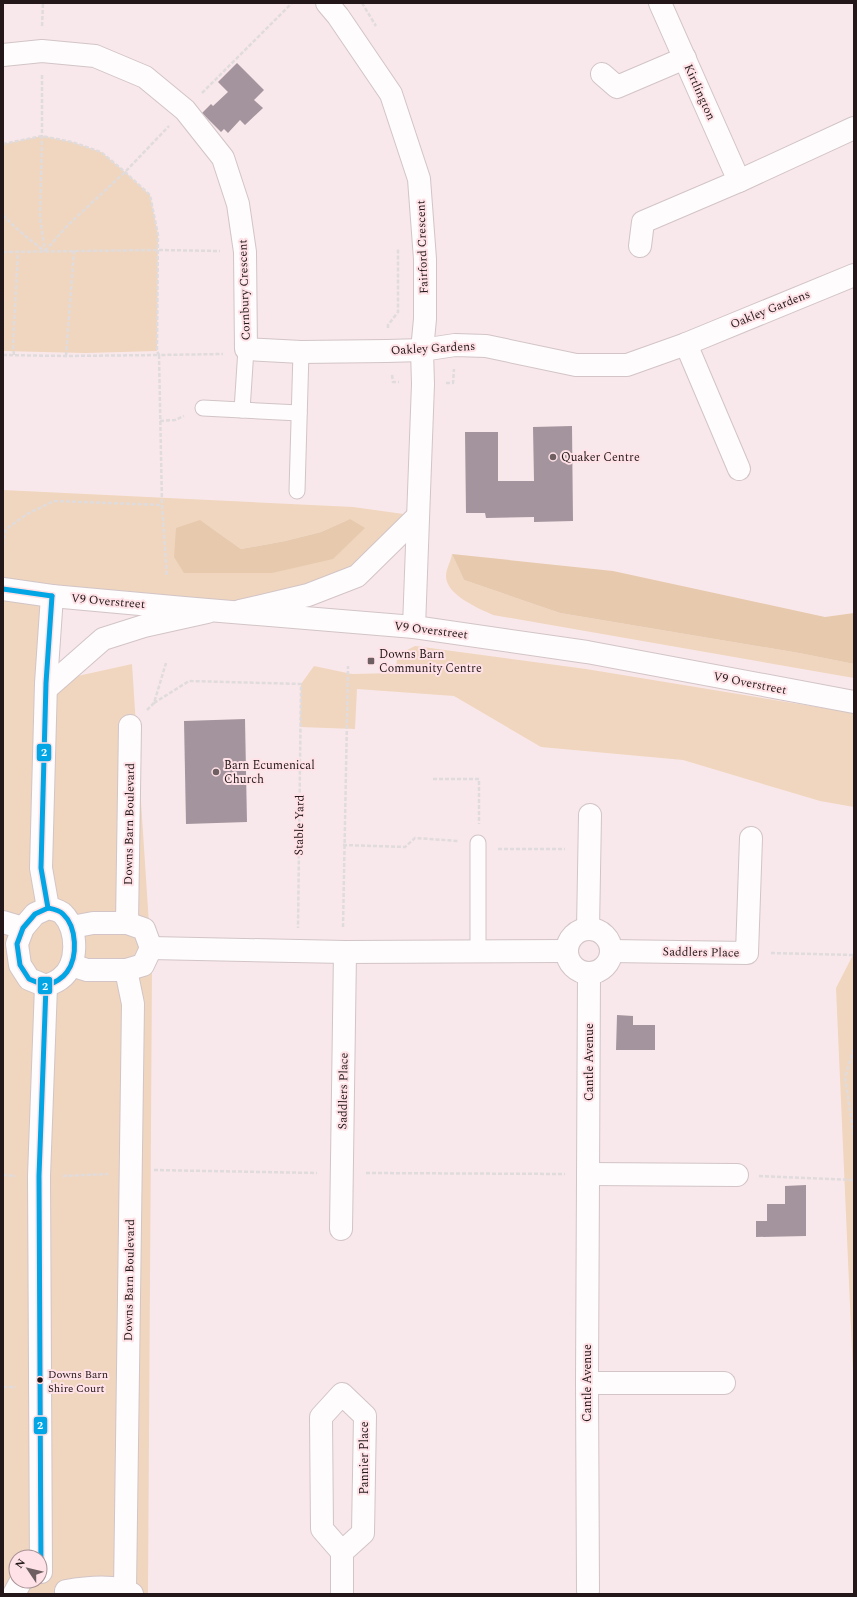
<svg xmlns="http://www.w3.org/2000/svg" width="857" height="1597" font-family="Spectral,serif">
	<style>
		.green { fill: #f0d6be; fill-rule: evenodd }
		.forest { fill: #e7caad }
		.building { fill: #a4949d }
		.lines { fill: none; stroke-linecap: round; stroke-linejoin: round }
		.lane-casing { stroke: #d2c4c7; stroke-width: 17 }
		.street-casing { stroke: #d2c4c7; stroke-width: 24 }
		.secondary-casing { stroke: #d2c4c7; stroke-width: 24 }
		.path { stroke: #e0dbdc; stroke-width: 2.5; stroke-dasharray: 4 2; stroke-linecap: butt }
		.lane { stroke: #fefcfc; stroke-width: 15 }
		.street { stroke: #fefcfc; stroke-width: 22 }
		.secondary { stroke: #fefcfc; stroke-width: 22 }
		.bus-1-casing { stroke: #ffe2e7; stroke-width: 8 }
		.bus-1 { stroke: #02a6e4; stroke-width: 5 }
		.poi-dot { fill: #6e6062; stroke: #ffe2e7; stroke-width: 1.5 }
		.bus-dot { fill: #231719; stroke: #ffe2e7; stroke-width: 1.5 }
		.labels { text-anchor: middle; stroke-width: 4; stroke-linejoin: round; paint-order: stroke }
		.bus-label { font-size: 11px; fill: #231719; stroke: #ffe2e7; text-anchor: start }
		.street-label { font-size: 12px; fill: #231719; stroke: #ffe2e7 }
		.poi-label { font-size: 12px; fill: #231719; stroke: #ffe2e7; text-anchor: start }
		.line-badge { stroke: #ffe2e7; stroke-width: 1.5 }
		.badge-label { font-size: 11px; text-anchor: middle; font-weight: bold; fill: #fff }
	</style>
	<rect width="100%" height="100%" fill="#f9e8eb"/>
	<g class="green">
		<polygon points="42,136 72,142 101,152 125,172 150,195 158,235 157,351 85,353 3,351 3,144"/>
		<path d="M3 490 353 507 418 516 357 576 237 612 52 596 46 683 132 664 152 970 148 1594H3ZM350 519 272 573 200 520 241 549 285 541 321 532ZM16 1557H40V1581H16Z"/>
		<path d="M452 554 464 580 560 613 799 653 854 664V678L493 615C478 608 446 595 446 576 446 569 451 561 452 554Z"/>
		<polygon points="415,646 586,669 854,713 854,807 820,801 683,760 541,747 454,696 357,689 355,729 300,727 301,684 314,666 352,674 396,673 397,655"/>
		<polygon points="854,953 854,1396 836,988"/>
	</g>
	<g class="forest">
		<polygon points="350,519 365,528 333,559 272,573 184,573 174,557 176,528 200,520 241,549 285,541 321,532"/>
		<polygon points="452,554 613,571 825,617 854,613 854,664 799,653 560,613 464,580"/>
	</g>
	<g class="building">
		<polygon points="237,63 264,90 254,100 263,108 245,125 240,120 228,133 224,129 221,132 202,113 211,104 213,106 228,92 218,82"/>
		<polygon points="572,426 573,521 534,522 534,517 486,518 485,513 466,513 465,432 498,432 498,481 534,481 533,427"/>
		<polygon points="245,719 247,822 186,824 184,721"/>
		<polygon points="617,1015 633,1016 633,1025 655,1025 655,1050 616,1050"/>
		<polygon points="806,1185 806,1236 756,1237 756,1221 767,1221 767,1204 785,1204 785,1186"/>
	</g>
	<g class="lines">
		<g class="lane-casing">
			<g id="lane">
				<polyline points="203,408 299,413"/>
				<polyline points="242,410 246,349"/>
				<polyline points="297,491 301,352"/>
				<polyline points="478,951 478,843"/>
			</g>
		</g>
		<g class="street-casing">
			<g id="street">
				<polyline points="327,3 338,16 391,94 419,179 425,259 425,319 422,350 423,384 414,627"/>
				<polyline points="660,3 739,181"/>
				<polyline points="3,55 42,51 95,56 145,77 185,110 223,158 238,204 245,252 246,349 301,352 387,351 422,350 455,345 486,346 576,365 627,365 686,344 854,275"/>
				<polyline points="602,74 617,87 685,58"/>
				<polyline points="640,246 643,222 739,181 854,128"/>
				<polyline points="686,344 739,469"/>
				<polyline points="240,611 308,595 357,576 418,516"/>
				<polyline points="46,689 103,639 144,626 207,612"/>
				<polyline points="48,908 41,868 46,683 52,596"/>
				<path d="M48 908C52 909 59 910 63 914 78 929 79 966 60 979 56 982 51 984 46 986L29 979 20 965 17 944 23 928 35 914Z"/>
				<polyline points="3,922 23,928"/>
				<polyline points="127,923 130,726"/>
				<polyline points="588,929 590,815"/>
				<circle cx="589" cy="951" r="22"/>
				<polyline points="151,948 345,952 567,951"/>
				<polyline points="611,951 747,953 751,838"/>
				<polyline points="71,965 87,970 126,970 143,965 151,948 144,929 127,923 93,923 72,927"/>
				<polyline points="588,1174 737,1175"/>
				<polyline points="341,1229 345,952"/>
				<polyline points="587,1383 724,1383"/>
				<polyline points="342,1552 363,1533 365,1416 342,1394 321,1417 322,1529 342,1552 342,1594"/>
				<polyline points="41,1572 39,1176 46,986"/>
				<polyline points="125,1590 133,1004 126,970"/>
				<path d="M66 1591C83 1588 117 1584 132 1594"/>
				<polyline points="588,1591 587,1383 589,973"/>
				<polyline points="14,1594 21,1581"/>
			</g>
		</g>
		<g class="secondary-casing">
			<polyline id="secondary" points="3,589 52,596 184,608 414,627 587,652 854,702"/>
		</g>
		<g class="path">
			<polyline points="362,3 376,26"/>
			<polyline points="42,26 43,3"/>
			<polyline points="42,75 42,136 40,218 45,251"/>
			<polyline points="202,93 292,3"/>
			<polyline points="3,144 42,136 72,142 101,152 125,172 150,195 158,235 157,351 159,355 223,354"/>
			<polyline points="3,215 17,229 44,251"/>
			<polyline points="45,251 68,225 125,172 169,126"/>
			<polyline points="3,252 158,250 220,251"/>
			<polyline points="388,328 388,325 398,312 398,249"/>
			<polyline points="3,355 66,356 159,355 162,505 167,577"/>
			<polyline points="14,355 13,345 18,252"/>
			<polyline points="66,356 74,251"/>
			<polyline points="392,375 393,382 399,382"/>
			<polyline points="446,383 453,383 454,369"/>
			<polyline points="160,421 175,420 184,416"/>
			<polyline points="3,545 6,529 27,514 54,501 162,505"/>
			<polyline points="154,703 189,681 301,684 298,928"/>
			<polyline points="147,710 154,703 166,663"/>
			<polyline points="433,779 479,779 479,824"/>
			<polyline points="343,845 405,847 415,838 458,841"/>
			<polyline points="498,849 565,849"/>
			<polyline points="343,927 348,666"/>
			<polyline points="771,953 854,955"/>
			<polyline points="854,1049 845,1077 854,1137"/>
			<polyline points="154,1170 317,1173"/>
			<polyline points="366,1173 565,1174"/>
			<polyline points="3,1175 16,1176"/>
			<polyline points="63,1176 108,1174"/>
			<polyline points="759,1176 854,1180"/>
			<polyline points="3,1387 16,1387"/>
			<polyline points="63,1389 104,1391"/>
		</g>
		<use href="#lane" class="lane"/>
		<use href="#street" class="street"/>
		<use href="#secondary" class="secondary"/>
		<g class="bus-1-casing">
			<g id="bus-1">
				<polyline points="3,589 52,596"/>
				<polyline points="48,908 41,868 46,683 52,596"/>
				<path d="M48 908C53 909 59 910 63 914 77 927 78 957 67 972 62 979 54 983 46 986L29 979 20 965 17 944 23 928 35 914Z"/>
				<polyline points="41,1572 39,1176 46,986"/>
			</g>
		</g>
		<use href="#bus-1" class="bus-1"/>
	</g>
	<g class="poi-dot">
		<circle cx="553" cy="457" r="4"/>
		<rect x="367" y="657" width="8" height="8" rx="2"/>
		<circle cx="216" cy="772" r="4"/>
	</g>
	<circle class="bus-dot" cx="40" cy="1380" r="3.5"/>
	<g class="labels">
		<g class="bus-label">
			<text x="48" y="1378">Downs Barn<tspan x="48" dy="14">Shire Court</tspan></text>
		</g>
		<g class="street-label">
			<text transform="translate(700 92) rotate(66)" y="4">Kirtlington</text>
			<text transform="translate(422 247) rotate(-92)" y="4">Fairford Crescent</text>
			<text transform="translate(244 290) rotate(-92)" y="4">Cornbury Crescent</text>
			<text transform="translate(770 309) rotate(-22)" y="4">Oakley Gardens</text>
			<text transform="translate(433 348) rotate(-3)" y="4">Oakley Gardens</text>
			<text transform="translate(108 601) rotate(5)" y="4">V9 Overstreet</text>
			<text transform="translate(431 630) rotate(7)" y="4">V9 Overstreet</text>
			<text transform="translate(750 683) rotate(11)" y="4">V9 Overstreet</text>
			<text transform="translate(129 824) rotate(-89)" y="4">Downs Barn Boulevard</text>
			<text transform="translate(299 825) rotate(-89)" y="4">Stable Yard</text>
			<text transform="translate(701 952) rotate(1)" y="4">Saddlers Place</text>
			<text transform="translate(589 1062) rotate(-90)" y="4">Cantle Avenue</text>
			<text transform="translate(343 1091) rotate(-89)" y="4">Saddlers Place</text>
			<text transform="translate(129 1280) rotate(-89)" y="4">Downs Barn Boulevard</text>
			<text transform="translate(587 1383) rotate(-90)" y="4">Cantle Avenue</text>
			<text transform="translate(364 1458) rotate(-90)" y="4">Pannier Place</text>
		</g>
		<g class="poi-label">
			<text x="561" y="461">Quaker Centre</text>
			<text x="379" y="658">Downs Barn<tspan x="379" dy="14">Community Centre</tspan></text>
			<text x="224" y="769">Barn Ecumenical<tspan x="224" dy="14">Church</tspan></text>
		</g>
	</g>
	<g class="line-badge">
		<rect x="36" y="743" width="16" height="19" rx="4" fill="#02a6e4"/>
		<rect x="37" y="976" width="16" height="19" rx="4" fill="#02a6e4"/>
		<rect x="33" y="1416" width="15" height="19" rx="4" fill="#02a6e4"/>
	</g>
	<g class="badge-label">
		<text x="44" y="756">2</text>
		<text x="45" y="990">2</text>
		<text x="40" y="1429">2</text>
	</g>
	<rect width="857" height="1597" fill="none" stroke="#231719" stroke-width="8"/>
	<g transform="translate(28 1569) rotate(305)"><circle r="19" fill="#ffe2e7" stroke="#a79195"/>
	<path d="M0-3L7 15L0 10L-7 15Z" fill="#6e6062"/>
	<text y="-6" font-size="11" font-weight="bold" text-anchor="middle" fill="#231719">N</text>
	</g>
</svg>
